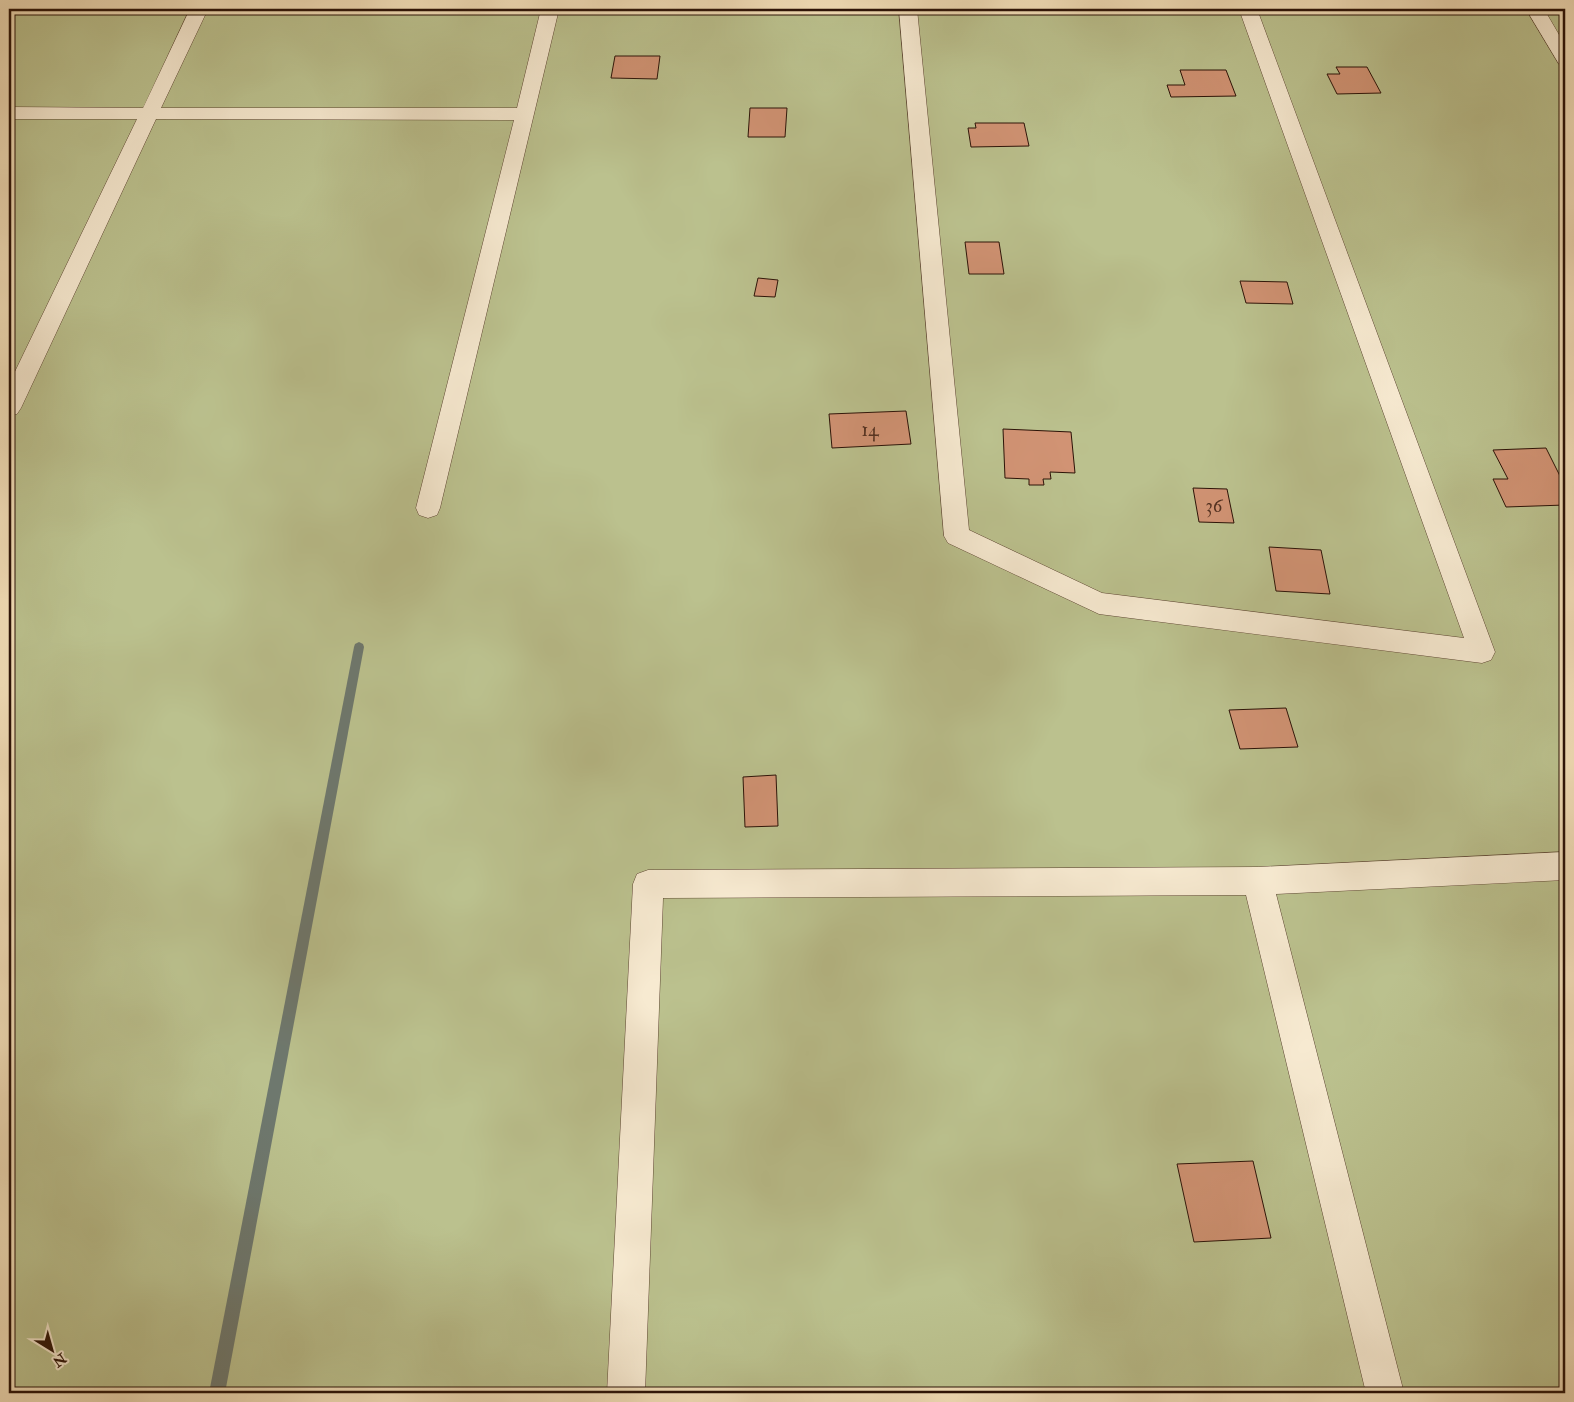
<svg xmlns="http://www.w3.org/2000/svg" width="1574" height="1402" font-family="'IM FELL Double Pica',serif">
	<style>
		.green { fill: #bbc18e; stroke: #736a4a }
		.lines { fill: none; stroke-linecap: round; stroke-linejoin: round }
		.stream { fill: #6e786e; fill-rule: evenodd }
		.building { fill: #d19374; stroke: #2b1207 }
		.minor-casing { stroke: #5d4533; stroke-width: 1 }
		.minor { fill: #f7ead1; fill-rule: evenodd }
		.labels { text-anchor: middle; stroke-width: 5; stroke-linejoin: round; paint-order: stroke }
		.number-label { font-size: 19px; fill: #543222 }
	</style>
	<rect width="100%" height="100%" fill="#f2deb8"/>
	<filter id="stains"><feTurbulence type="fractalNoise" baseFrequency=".004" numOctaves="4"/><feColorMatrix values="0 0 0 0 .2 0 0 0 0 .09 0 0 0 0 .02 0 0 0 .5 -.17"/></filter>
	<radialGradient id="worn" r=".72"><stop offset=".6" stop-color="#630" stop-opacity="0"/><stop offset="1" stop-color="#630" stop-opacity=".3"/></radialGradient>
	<rect class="green" x="9" y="9" width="1556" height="1384"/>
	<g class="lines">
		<polygon class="stream" points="359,642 363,644 364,647 225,1393 209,1393 354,647 355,644"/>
	</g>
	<g class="building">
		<polygon points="615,56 660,56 657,79 611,78"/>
		<polygon points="1336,67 1367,67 1381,93 1337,94 1327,74 1340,74"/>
		<polygon points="1180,70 1226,70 1236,96 1171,97 1167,85 1185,85"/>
		<polygon points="750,108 787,108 785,137 748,137"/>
		<polygon points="975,123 1024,123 1029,146 971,147 968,128 976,128"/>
		<polygon points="965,242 999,242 1004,274 969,274"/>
		<polygon points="758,278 778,280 775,297 754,296"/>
		<polygon points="1240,281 1287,282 1293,304 1246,303"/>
		<polygon points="906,411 911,444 832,448 829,414"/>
		<polygon points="1003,429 1071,432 1075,473 1050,472 1051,479 1043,479 1044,485 1029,485 1029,479 1005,478"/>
		<polygon points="1546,448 1565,486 1565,505 1506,507 1493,479 1508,479 1493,450"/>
		<polygon points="1193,488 1227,489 1234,523 1199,522"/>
		<polygon points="1269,547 1321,550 1330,594 1276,591"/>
		<polygon points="1286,708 1298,747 1240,749 1229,710"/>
		<polygon points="776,775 778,826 745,827 743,777"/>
		<polygon points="1253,1161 1271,1238 1194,1242 1177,1164"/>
	</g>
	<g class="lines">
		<g class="minor-casing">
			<g id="minor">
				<polygon points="190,9 208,9 161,108 517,108 541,9 559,9 440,508 437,515 428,518 419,515 416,508 514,120 156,119 21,408 17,414 9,416 9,384 137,119 9,119 9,107 143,108"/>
				<polygon points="899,9 917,9 969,530 1102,593 1464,638 1239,9 1257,9 1495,652 1491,660 1482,663 1099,614 948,543 944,536"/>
				<polygon points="1526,9 1544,9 1565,45 1565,65 1559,64"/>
				<polygon points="1565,852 1565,880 1276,894 1404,1393 1366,1393 1246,895 663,898 645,1393 607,1393 633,884 637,874 648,870 1258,867"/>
			</g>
		</g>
		<use href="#minor" class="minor"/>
	</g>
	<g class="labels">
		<g class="number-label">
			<text x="870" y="436">14</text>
			<text x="1214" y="512">36</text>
		</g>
	</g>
	<rect width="1574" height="1402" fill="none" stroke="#f2deb8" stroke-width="30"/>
	<rect x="10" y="10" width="1554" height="1382" fill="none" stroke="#2b1207" stroke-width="2.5"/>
	<rect x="15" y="15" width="1544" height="1372" fill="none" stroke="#2b1207"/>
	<g transform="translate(52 1350) rotate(143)" stroke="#f7ead1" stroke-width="4" paint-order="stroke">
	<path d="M0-4L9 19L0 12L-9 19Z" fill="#2b1207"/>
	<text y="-8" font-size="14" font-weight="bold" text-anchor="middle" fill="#2b1207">N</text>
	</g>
	<rect width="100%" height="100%" filter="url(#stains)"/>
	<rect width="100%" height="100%" fill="url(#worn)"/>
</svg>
